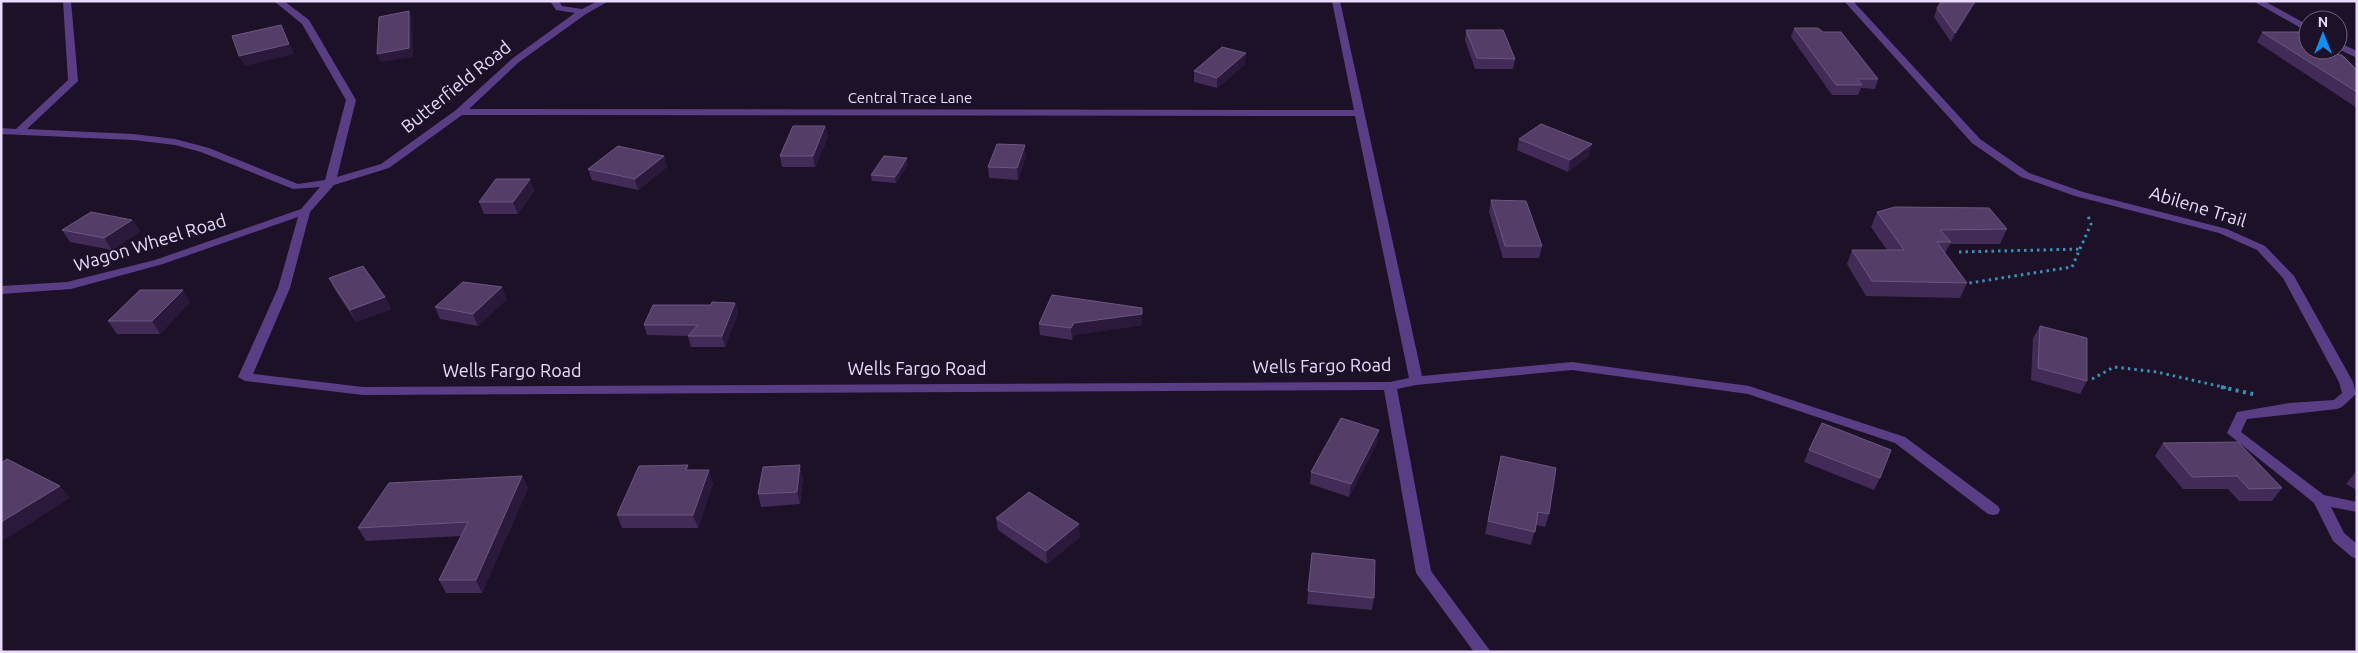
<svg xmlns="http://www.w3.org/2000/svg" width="2358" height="653" font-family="Ubuntu,sans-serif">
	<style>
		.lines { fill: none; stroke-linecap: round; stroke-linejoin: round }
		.path-far1 { stroke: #3592b6; stroke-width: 3; stroke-dasharray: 2.5 4; stroke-linecap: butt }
		.path { stroke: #3592b6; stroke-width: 4; stroke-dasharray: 3 4.5; stroke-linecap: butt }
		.minor { fill: #593e85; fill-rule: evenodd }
		.wall { fill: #422b56 }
		.shaded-wall { fill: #2b193c }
		.building { fill: #543e68; stroke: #6b567f }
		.labels { text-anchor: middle; stroke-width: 4; stroke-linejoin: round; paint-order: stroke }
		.far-street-label { font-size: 15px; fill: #eadafd; stroke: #1d1128 }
		.street-label { font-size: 18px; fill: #eadafd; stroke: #1d1128 }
	</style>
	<rect width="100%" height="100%" fill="#1d1128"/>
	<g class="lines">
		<g class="path-far1">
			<polyline points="1959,252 2082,249"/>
			<polyline points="1963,284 2072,267 2091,224 2087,213"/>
			<polyline points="2092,379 2114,367 2157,372 2227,388"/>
		</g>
		<polyline class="path" points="2221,387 2257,395"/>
		<g class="minor">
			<path d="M63 1H71L78 81 27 129 133 134 175 139 209 148 298 184 325 180 346 100 302 24 274 1H284L309 20 356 100 337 177 381 164 456 110 513 58 575 13 556 10 550 1H559L562 6 582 9 598 1H609L586 14 519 62 469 109 1354 110 1332 1H1340L1422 376 1572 362 1749 386 1905 437 1998 506 2000 510 1998 514 1993 515 1988 514 1895 443 1748 394 1572 370 1416 385 1397 389 1431 571 1491 652H1474L1416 573 1384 390 363 395 245 381 238 377 278 288 298 217 163 264 71 289 1 294V286L67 282 155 260 301 209 320 187 293 189 201 152 175 145 133 140 1 134V128L16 129 68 80ZM462 115 1355 116 1409 378 1390 382 363 387 253 374 290 288 310 212 334 185 389 168Z"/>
			<polygon points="1844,1 1853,1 1980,139 2029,173 2083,192 2227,229 2265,246 2294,276 2353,382 2356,394 2342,407 2337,409 2247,419 2241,432 2324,495 2357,502 2357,512 2331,507 2344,533 2357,544 2357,559 2352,557 2333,541 2314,503 2227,433 2237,412 2289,403 2334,400 2342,393 2339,382 2283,278 2257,250 2219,233 2075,196 2021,177 1972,143"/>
			<polygon points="2253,1 2264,1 2308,25 2308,32"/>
			<polygon points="2338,42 2357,51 2357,58 2338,49"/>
		</g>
	</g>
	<g class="wall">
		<polygon points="1977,1 1951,42 1934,17 1937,8"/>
		<polygon points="1794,28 1878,79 1875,89 1861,88 1858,95 1832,95 1791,37"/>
		<polygon points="1466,30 1515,59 1513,69 1475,69 1465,40"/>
		<polygon points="2262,32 2357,70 2357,108 2257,42"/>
		<polygon points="1245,64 1217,88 1194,82 1194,71"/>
		<polygon points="825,126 828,137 815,167 782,167 780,156"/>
		<polygon points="1519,139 1589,156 1568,172 1517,150"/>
		<polygon points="664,156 667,167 638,190 592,180 588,169"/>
		<polygon points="1026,156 1018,180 989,178 988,167"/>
		<polygon points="908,164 896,183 872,181 871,175"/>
		<polygon points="534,191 518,214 484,214 479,202"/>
		<polygon points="1491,200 1542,246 1539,258 1503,258 1489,212"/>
		<polygon points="1877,212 2007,229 2000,244 1950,244 1945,253 1967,283 1960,298 1866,296 1847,264 1852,250 1887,250 1871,227"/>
		<polygon points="132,220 140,231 112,250 70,242 62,230"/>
		<polygon points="329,278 385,297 391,309 356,322 335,290"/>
		<polygon points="507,299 478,326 440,319 435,307"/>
		<polygon points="190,302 160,334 117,334 108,321"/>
		<polygon points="735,303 738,313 725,347 691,347 688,336 689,336 647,335 644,325 711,305"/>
		<polygon points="1039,324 1142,325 1074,335 1072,340 1040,335"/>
		<polygon points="2040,326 2087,381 2080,394 2031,380 2033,338"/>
		<polygon points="1377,443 1349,497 1310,484 1311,472"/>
		<polygon points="2163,443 2282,488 2272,501 2239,501 2228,489 2183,489 2155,456"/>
		<polygon points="1809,450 1880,478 1874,490 1804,462"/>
		<polygon points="1501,456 1549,514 1545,527 1536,525 1531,545 1485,534"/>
		<polygon points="689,470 713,483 698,528 622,528 617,515"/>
		<polygon points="2357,470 2357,490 2346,484"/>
		<polygon points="522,476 528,488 482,593 446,593 439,580 461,536 366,541 358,528"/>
		<polygon points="803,477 800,504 761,507 758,494"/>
		<polygon points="996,518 1080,537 1047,564 998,530"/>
		<polygon points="1312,553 1374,598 1372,610 1307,604"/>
	</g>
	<g class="shaded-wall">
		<polygon points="1975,1 1977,1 1951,42 1955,33"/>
		<polygon points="409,11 412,19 413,57 381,62 377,54"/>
		<polygon points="281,25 294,54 245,66 239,56"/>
		<polygon points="1246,53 1245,64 1217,88 1217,78"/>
		<polygon points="825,126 828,137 815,167 813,156"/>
		<polygon points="1592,144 1589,156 1568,172 1570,160"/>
		<polygon points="1025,145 1026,156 1018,180 1017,168"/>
		<polygon points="664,156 667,167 638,190 635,179"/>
		<polygon points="907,158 908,164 896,183 895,177"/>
		<polygon points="530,179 534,191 518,214 513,202"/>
		<polygon points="132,220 140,231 112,250 104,238"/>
		<polygon points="502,287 507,299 478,326 473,314"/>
		<polygon points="183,290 190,302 160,334 152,321"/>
		<polygon points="385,297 391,309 356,322 350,310"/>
		<polygon points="735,303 738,313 725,347 722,336"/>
		<polygon points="1142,308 1142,325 1074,335 1072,340 1071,328 1074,323"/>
		<polygon points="1379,430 1377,443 1349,497 1351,484"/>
		<polygon points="800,465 803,477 800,504 797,492"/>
		<polygon points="709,470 713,483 698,528 693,515"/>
		<polygon points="522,476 528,488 482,593 476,580"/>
		<polygon points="60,486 70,498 1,542 1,522"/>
		<polygon points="1079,524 1080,537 1047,564 1046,551"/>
	</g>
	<g class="building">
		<polygon points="1942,1 1975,1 1955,33 1937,8"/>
		<polygon points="409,11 409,48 377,54 379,17"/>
		<polygon points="281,25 289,44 239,56 232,36"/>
		<polygon points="1794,28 1818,28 1823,32 1841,32 1878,79 1857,79 1862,85 1836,85"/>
		<polygon points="1466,30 1503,30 1515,59 1477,58"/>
		<polygon points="2262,32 2302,32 2308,36 2308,50 2328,50 2334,54 2342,55 2357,70 2357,92"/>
		<polygon points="1222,47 1246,53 1217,78 1194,71"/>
		<polygon points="1541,124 1592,144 1570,160 1519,139"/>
		<polygon points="793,126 825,126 813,156 780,156"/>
		<polygon points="997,144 1025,145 1017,168 988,167"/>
		<polygon points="618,146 664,156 635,179 588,169"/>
		<polygon points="884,156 907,158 895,177 871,175"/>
		<polygon points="496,179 530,179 513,202 479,202"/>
		<polygon points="1491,200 1526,201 1542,246 1505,246"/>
		<polygon points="1895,207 1989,208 2007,229 1940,230 1951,242 1937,242 1967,283 1872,281 1852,250 1904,250 1877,212"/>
		<polygon points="91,212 132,220 104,238 62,230"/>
		<polygon points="363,266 385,297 350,310 329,278"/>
		<polygon points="463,282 502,287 473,314 435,307"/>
		<polygon points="140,290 183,290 152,321 108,321"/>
		<polygon points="1052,295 1142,308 1142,314 1074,323 1071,328 1039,324"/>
		<polygon points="712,302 735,303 722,336 688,336 698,325 644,325 653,305 711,305"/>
		<polygon points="2040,326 2087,338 2087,381 2038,368"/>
		<polygon points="1341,418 1379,430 1351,484 1311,472"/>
		<polygon points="1822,423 1891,450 1880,478 1809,450"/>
		<polygon points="2238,442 2282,488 2249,489 2237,476 2192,477 2163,443"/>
		<polygon points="1501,456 1556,468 1549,514 1538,512 1535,532 1488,521"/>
		<polygon points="7,459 60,486 1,522 1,463"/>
		<polygon points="688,465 686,470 709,470 693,515 617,515 639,466"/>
		<polygon points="800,465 797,492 758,494 763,467"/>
		<polygon points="522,476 476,580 439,580 468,522 358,528 389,483"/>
		<polygon points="1029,492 1079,524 1046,551 996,518"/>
		<polygon points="1312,553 1375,560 1374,598 1308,591"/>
	</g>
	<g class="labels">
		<g class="far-street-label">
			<text x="910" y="103">Central Trace Lane</text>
		</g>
		<g class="street-label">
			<text transform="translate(456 87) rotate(-39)" y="6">Butterfield Road</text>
			<text transform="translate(2198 207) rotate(17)" y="6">Abilene Trail</text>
			<text transform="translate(150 243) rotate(-17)" y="6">Wagon Wheel Road</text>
			<text transform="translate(1322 366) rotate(-1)" y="6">Wells Fargo Road</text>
			<text x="917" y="375">Wells Fargo Road</text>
			<text x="512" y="377">Wells Fargo Road</text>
		</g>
	</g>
	<rect width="2358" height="653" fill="none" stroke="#eadafd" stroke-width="5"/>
	<g transform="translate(2323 35)"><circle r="24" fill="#1d1128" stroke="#6f617d"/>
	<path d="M0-4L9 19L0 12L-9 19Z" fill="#0e90f5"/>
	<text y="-8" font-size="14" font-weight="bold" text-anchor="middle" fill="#eadafd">N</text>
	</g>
</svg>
